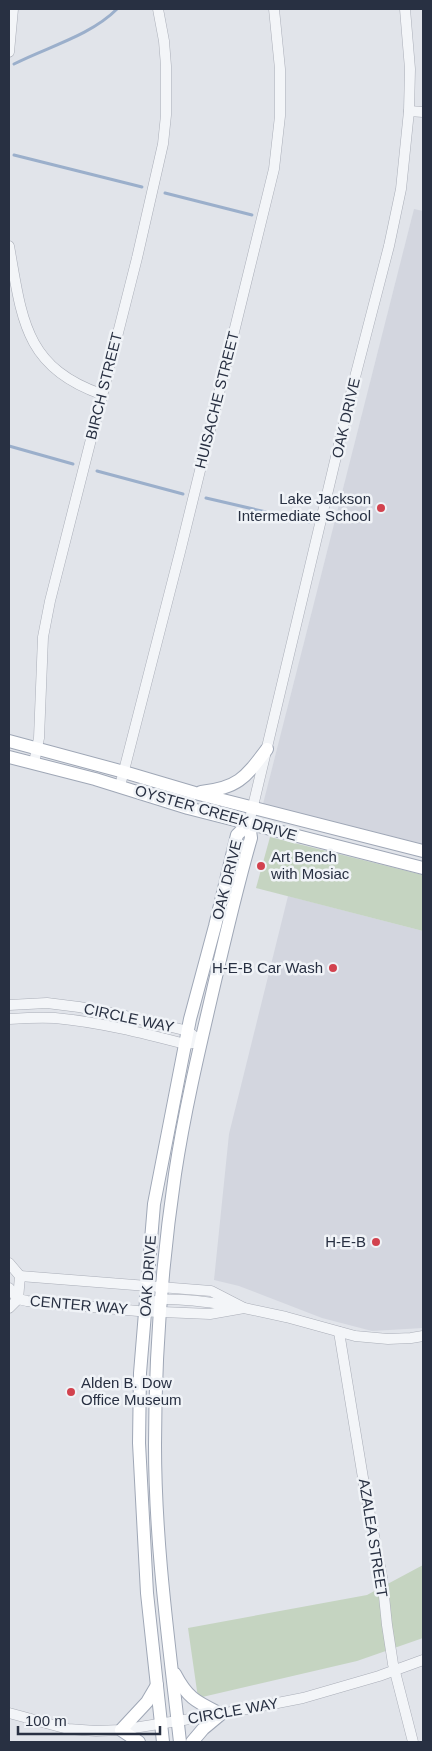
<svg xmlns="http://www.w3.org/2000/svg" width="432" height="1751" font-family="Helvetica,sans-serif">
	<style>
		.built { fill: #d3d6df }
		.green { fill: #c5d4c1 }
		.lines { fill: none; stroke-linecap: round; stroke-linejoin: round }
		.stream { stroke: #9bafcb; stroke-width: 3 }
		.minor-casing { stroke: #aaaeb8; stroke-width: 11 }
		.major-casing { stroke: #9fa7b6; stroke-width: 14 }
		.minor { stroke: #f3f5f8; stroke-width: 10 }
		.major { stroke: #fff; stroke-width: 12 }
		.poi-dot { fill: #d2424e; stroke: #f0f3f7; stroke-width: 2 }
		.labels { text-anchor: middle; stroke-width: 5; stroke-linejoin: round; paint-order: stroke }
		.street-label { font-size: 15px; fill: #283042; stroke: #f0f3f7 }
		.poi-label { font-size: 15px; fill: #283042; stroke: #f0f3f7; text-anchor: end }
	</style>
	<rect width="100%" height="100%" fill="#e1e4ea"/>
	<g class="built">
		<polygon points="414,209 423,211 423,844 263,804"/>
		<polygon points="288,896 423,931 423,1328 372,1331 322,1318 239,1286 214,1280 229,1134"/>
	</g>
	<g class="green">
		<polygon points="270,837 423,875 423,931 256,888"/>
		<polygon points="423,1565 423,1638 357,1661 198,1698 188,1628 367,1595"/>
	</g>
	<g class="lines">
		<g class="stream">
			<path d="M14 64C47 47 90 36 117 9"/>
			<polyline points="14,155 142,187"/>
			<polyline points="165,193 252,215"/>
			<polyline points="9,446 73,464"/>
			<polyline points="97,471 183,494"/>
			<polyline points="206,498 309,522"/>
		</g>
		<g class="minor-casing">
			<g id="minor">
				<polyline points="9,52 13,9"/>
				<polyline points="409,111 423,112"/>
				<path d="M9 246C22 318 24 367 101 394"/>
				<polyline points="34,763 39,738 43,637 50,601 137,258 163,144 166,115 166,66 164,41 158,9"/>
				<polyline points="120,786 180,552 274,169 280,116 280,69 274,9"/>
				<polyline points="249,823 354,381 389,246 401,189 409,111 410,69 405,9"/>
				<polyline points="9,1005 47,1003 79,1007 126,1016 188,1031 201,1042"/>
				<path d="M9 1019C24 1018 40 1017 55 1018 99 1022 143 1033 185 1044L193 1043"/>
				<polyline points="9,1263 20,1276"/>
				<polyline points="20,1276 211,1291 244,1308 286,1317 355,1336 388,1339 411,1338 423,1336"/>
				<polyline points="9,1288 18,1299 27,1301 138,1311 210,1314 244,1308"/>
				<polyline points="9,1308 18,1299 20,1276"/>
				<path d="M145 1311C147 1308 150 1304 153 1302 162 1295 220 1304 234 1306"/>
				<polyline points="339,1332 364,1484 382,1577 387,1625 393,1664 413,1742"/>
				<polyline points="9,1713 68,1729 96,1731 121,1730 221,1714 303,1698 379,1676 423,1660"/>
			</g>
		</g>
		<g class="major-casing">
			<g id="major">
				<polyline points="9,741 124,772 195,793 423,851"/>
				<polyline points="9,757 95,779 188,808 423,868"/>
				<path d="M201 792C238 788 245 778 267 749"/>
				<path d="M175 1674C188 1699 197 1702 221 1714L203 1729 192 1742"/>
				<polyline points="139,1742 121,1730 147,1702 157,1685"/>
				<polyline points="163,1742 147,1593 139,1443 140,1373 154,1204 190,1019 215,926 237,835 249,823"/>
				<path d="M180 1742C169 1643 155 1545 155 1445 155 1355 162 1263 175 1174 184 1114 198 1054 212 994 224 942 236 890 251 838L249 823"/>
			</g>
		</g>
		<use href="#minor" class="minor"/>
		<use href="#major" class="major"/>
	</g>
	<g class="poi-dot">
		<circle cx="381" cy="508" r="5"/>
		<circle cx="261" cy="866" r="5"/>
		<circle cx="333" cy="968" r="5"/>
		<circle cx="376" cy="1242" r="5"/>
		<circle cx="71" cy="1392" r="5"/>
	</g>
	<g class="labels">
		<g class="street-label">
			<text transform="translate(104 386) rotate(-76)" y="5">BIRCH STREET</text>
			<text transform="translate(217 400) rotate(-76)" y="5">HUISACHE STREET</text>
			<text transform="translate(346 418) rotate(-77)" y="5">OAK DRIVE</text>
			<text transform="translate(216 813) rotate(16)" y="5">OYSTER CREEK DRIVE</text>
			<text transform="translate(227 880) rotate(-76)" y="5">OAK DRIVE</text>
			<text transform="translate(129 1018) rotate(12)" y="5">CIRCLE WAY</text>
			<text transform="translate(148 1276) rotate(-86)" y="5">OAK DRIVE</text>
			<text transform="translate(79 1305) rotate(5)" y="5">CENTER WAY</text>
			<text transform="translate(373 1538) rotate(81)" y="5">AZALEA STREET</text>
			<text transform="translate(233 1711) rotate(-10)" y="5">CIRCLE WAY</text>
		</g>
		<g class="poi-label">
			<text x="371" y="504">Lake Jackson<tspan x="371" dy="17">Intermediate School</tspan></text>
			<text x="271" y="862" text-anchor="start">Art Bench<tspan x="271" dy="17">with Mosiac</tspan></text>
			<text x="323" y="973">H-E-B Car Wash</text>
			<text x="366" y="1247">H-E-B</text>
			<text x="81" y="1388" text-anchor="start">Alden B. Dow<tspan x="81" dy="17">Office Museum</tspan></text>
		</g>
	</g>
	<rect width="432" height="1751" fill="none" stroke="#283042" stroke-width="20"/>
	<path d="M18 1726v8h142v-8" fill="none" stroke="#283042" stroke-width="2.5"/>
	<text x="25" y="1726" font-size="15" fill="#283042" stroke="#f0f3f7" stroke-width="4" paint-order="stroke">100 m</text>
</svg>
